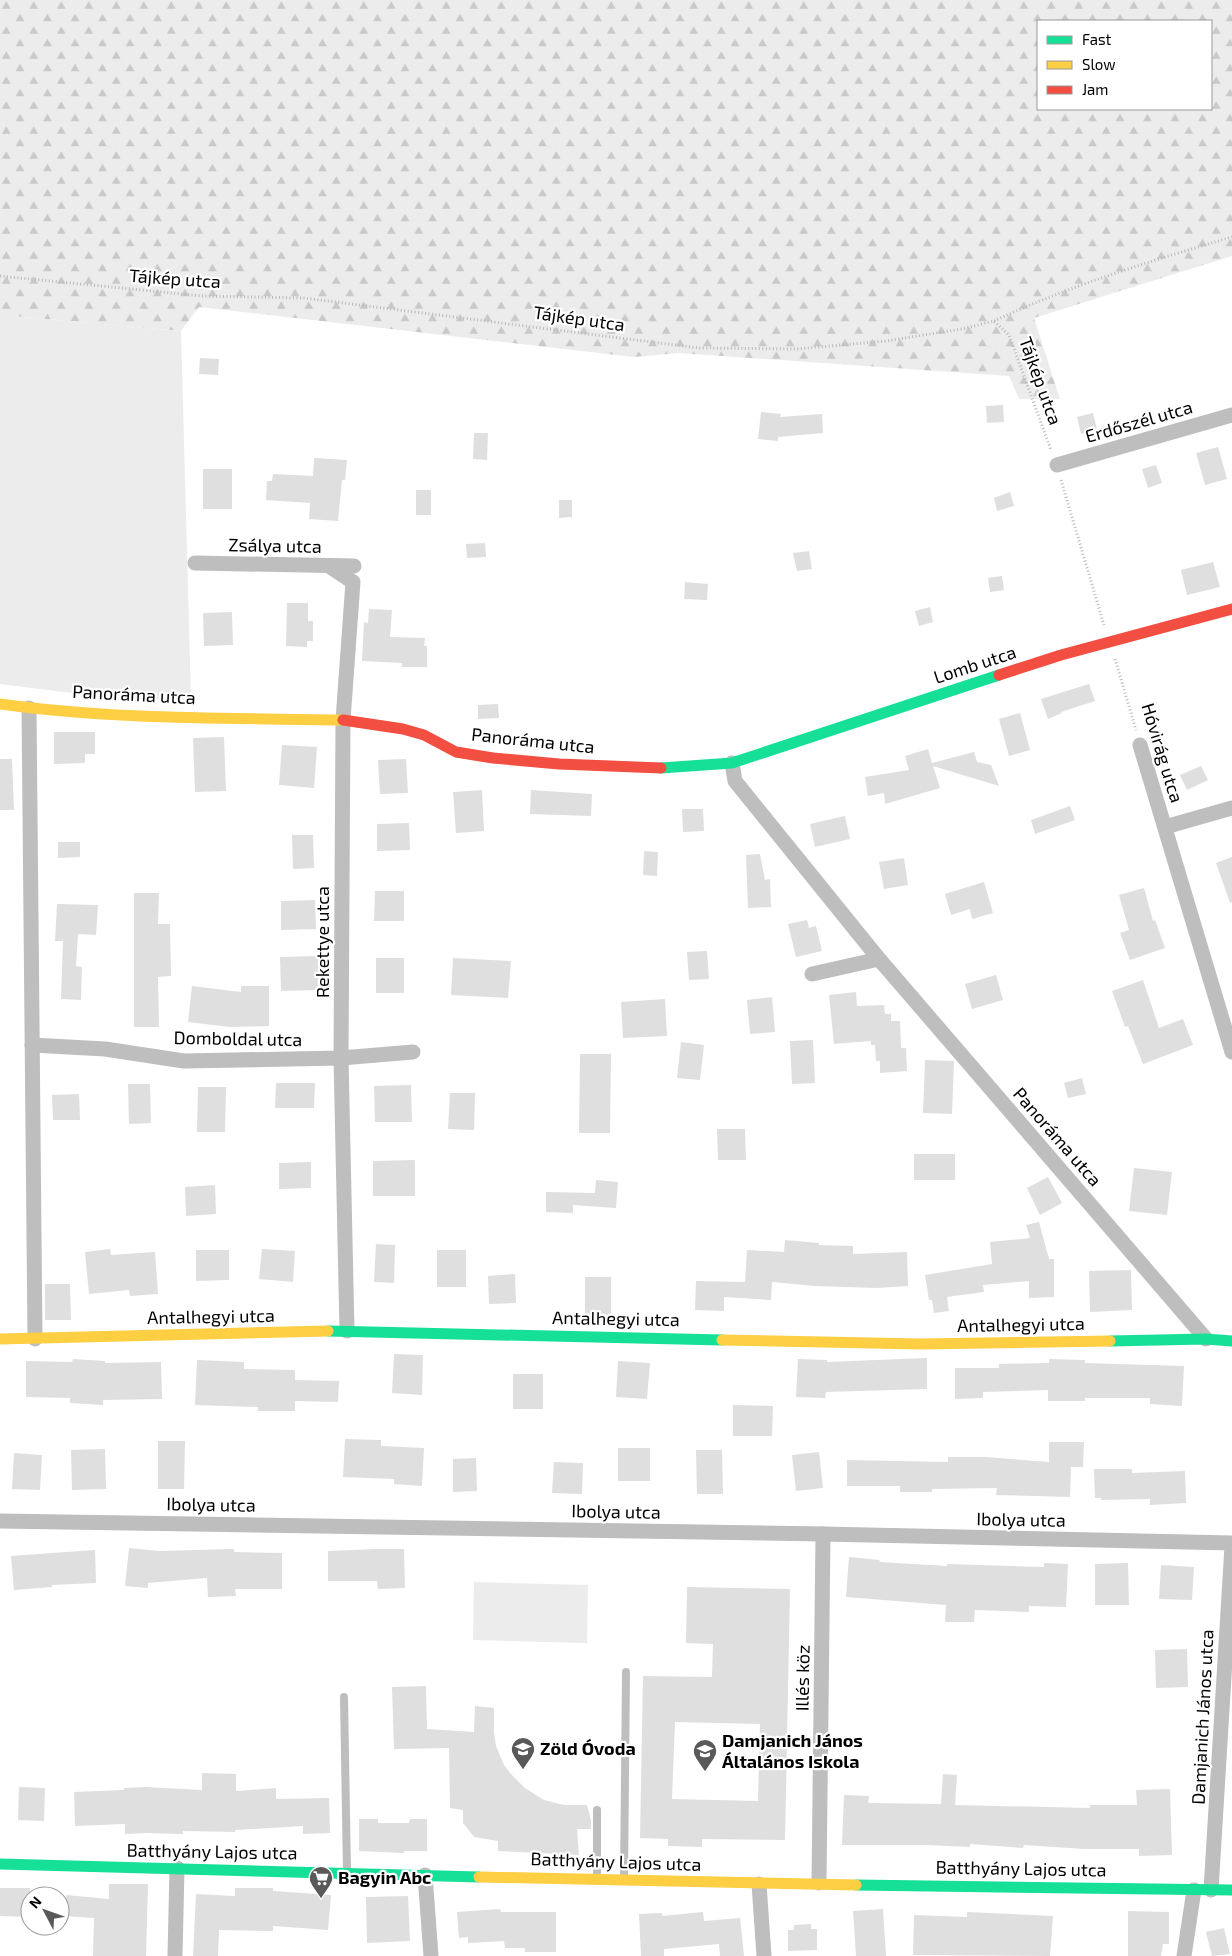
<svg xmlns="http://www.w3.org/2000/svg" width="1232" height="1956" font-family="'Exo 2',sans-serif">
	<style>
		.forest { fill: url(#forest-firs); fill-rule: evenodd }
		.green { fill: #ececec }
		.building { fill: #dfdfdf; fill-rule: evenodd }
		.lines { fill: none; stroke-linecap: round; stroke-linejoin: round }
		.path { stroke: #b9b9b9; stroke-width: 3; stroke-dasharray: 1 2.5; stroke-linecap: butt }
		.lane { stroke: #bebebe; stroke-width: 8 }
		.street { stroke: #bebebe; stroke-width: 15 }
		.fast { stroke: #16e098; stroke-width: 11 }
		.slow { stroke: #ffcf43; stroke-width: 11 }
		.jam { stroke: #f24e42; stroke-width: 11 }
		.labels { text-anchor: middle; stroke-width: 4.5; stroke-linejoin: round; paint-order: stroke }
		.street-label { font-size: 18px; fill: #000; stroke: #fff }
		.poi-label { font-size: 18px; font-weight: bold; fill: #000; stroke: #fff; text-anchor: start }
	</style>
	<defs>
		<pattern id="forest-firs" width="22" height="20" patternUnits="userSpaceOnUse" patternTransform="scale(1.25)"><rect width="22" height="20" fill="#ececec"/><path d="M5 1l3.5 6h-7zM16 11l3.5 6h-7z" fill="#c9c9c9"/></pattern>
	</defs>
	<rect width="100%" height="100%" fill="#fff"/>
	<path class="forest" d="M0 0H1232V256L1034 318 1060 399H1019L1009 376 679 353 634 357 199 307 181 331 0 315ZM1038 21H1211V109H1038Z"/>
	<g class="green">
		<polygon points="0,315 181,331 191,701 80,694 0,684"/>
		<polygon points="474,1582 588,1585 587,1643 473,1640"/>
	</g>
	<g class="building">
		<polygon points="200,358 219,359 218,375 199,374"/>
		<polygon points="1003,405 1004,422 987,423 986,406"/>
		<polygon points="761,412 781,414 780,417 822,414 823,433 778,437 778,441 758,439"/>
		<polygon points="1093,413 1097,429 1081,434 1077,417"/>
		<polygon points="474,433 488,433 487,460 473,459"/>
		<polygon points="1218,447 1227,479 1205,485 1196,453"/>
		<polygon points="314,458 347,460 345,480 342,480 338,521 309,519 310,503 266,500 267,481 272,481 273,474 313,476"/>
		<polygon points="1156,465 1162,483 1148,488 1142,469"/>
		<rect x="203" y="469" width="29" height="40"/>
		<rect x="416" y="490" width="15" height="25"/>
		<polygon points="1010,492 1014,506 997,511 994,498"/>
		<polygon points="559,500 572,500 572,517 559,518"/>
		<polygon points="485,543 486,557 467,558 466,544"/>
		<polygon points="809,551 812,569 797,571 793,553"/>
		<polygon points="1213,562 1220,587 1187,595 1181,570"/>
		<polygon points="1002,576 1004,590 990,592 988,578"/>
		<polygon points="685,582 708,584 707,600 684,599"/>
		<polygon points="287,603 308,603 308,621 313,621 313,641 307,641 307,647 286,646"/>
		<polygon points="930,607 933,622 919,626 915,611"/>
		<polygon points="369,609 392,610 390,637 425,638 424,646 427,646 427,667 402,667 402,663 362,661 364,622 368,623"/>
		<polygon points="232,612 233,645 204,646 203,613"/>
		<polygon points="1089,684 1095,701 1061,712 1062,713 1048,719 1041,699"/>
		<polygon points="498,704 499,718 478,719 478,705"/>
		<polygon points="1020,713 1030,750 1009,756 999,719"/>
		<polygon points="54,732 95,732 95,754 85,754 85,763 54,764"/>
		<polygon points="224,737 226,791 195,792 193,738"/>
		<polygon points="282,745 317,747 314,788 279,785"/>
		<polygon points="928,749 932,763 974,752 977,762 991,765 999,786 933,766 940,788 885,804 884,793 868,796 865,777 909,770 905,756"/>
		<polygon points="0,759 12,759 14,810 0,810"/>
		<polygon points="406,759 408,793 380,794 378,760"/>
		<polygon points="1201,766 1208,780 1187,790 1180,775"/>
		<polygon points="482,790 484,831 456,833 453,792"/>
		<polygon points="531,790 592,794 591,816 530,814"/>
		<polygon points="1070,806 1075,820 1035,834 1031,820"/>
		<polygon points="682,809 703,809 704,831 683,832"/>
		<polygon points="845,816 850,839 815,847 810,824"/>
		<polygon points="409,823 410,850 377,851 377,824"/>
		<polygon points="292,835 313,835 314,868 293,869"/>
		<polygon points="58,842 80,842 80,857 58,858"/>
		<polygon points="644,851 658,852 657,876 643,875"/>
		<polygon points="760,854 765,880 770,879 771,907 748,908 746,855"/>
		<polygon points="1232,857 1232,902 1230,903 1216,863"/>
		<polygon points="904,858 908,885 884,889 879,862"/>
		<polygon points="984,882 993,913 972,919 970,909 951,915 945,894"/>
		<polygon points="1144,888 1153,921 1155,920 1165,948 1130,960 1120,933 1129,930 1119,895"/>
		<polygon points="375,891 404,891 404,921 374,921"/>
		<polygon points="134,893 159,893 158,924 170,924 171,976 158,977 159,1027 134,1027"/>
		<polygon points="315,900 316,929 281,930 281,901"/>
		<polygon points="57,904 98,905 96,935 78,934 76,966 82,967 81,1000 61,999 63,941 55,941"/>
		<polygon points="807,920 809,928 816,926 822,951 796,957 788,924"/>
		<polygon points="707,951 709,979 689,980 687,952"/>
		<polygon points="319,956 320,990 281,991 280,957"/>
		<rect x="376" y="958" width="28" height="35"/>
		<polygon points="453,958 511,961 508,998 451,995"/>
		<polygon points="996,975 1003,1000 972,1009 965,984"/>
		<polygon points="1143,980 1159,1028 1183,1019 1193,1045 1143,1064 1128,1026 1125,1027 1112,991"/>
		<polygon points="192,986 241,992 241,986 269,986 269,1026 230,1027 188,1022"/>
		<polygon points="856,992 857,1006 884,1005 885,1014 891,1014 891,1021 900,1021 901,1048 906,1048 907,1071 880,1073 880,1061 876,1061 875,1045 871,1045 871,1041 834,1044 829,995"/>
		<polygon points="772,997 775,1032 750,1034 747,1000"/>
		<polygon points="665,999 667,1036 623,1038 621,1002"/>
		<polygon points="813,1040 815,1083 792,1084 790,1041"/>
		<polygon points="681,1042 704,1045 700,1080 677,1078"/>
		<polygon points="580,1054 611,1054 610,1133 579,1133"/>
		<polygon points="925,1060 954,1061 952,1114 923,1113"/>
		<polygon points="1082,1078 1086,1094 1068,1098 1064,1083"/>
		<polygon points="276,1083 315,1083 314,1108 275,1108"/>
		<polygon points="128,1084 150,1084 151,1123 129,1124"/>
		<polygon points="411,1085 412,1122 375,1122 374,1086"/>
		<polygon points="198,1087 226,1087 225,1132 197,1132"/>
		<polygon points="450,1093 475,1093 474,1130 448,1129"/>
		<polygon points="79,1094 80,1120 53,1120 52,1095"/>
		<polygon points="717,1129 745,1129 746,1160 718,1160"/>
		<rect x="914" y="1154" width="41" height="26"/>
		<polygon points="415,1160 415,1196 373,1196 373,1161"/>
		<polygon points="311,1162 311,1188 279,1189 279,1163"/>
		<polygon points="1134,1168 1172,1172 1167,1215 1129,1211"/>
		<polygon points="1048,1177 1062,1203 1040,1215 1027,1188"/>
		<polygon points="596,1180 618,1182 616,1208 573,1205 573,1213 546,1212 546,1192 595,1193"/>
		<polygon points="215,1185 216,1214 186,1216 185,1187"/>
		<polygon points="1039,1222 1049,1259 1054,1259 1054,1297 1029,1298 1029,1281 983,1285 984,1292 947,1297 949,1311 934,1313 932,1300 929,1300 925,1275 992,1264 990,1242 1030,1238 1026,1225"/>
		<polygon points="785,1240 819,1243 819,1245 853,1246 853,1254 907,1252 908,1286 876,1288 815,1286 772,1282 771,1300 724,1297 724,1311 695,1310 696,1281 745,1282 747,1250 784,1252"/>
		<polygon points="376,1244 395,1245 394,1283 374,1282"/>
		<polygon points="110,1249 111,1255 155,1252 158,1294 130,1296 129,1290 89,1294 85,1252"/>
		<polygon points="262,1249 295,1251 293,1282 259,1279"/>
		<polygon points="196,1250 229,1250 229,1280 196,1281"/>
		<rect x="437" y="1250" width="29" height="37"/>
		<polygon points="1131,1270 1132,1310 1090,1312 1089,1271"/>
		<polygon points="515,1274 516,1303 489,1304 488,1276"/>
		<rect x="585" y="1277" width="26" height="40"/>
		<polygon points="45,1284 70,1284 71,1320 45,1320"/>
		<polygon points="394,1354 423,1355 422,1395 392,1393"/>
		<polygon points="927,1358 927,1389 826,1392 825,1398 796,1397 798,1359 827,1360 827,1362"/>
		<polygon points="73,1359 105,1361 105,1363 161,1362 162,1399 103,1400 103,1405 70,1403 70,1398 26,1397 26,1361 72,1362"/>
		<polygon points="1049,1359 1085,1360 1085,1363 1184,1366 1182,1406 1150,1404 1150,1398 1085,1398 1085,1401 1048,1401 1048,1390 983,1392 983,1398 955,1399 955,1368 999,1368 999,1364 1049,1363"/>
		<polygon points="197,1360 244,1362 244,1369 295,1370 295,1380 339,1381 338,1402 295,1401 295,1411 258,1411 258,1407 195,1405"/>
		<polygon points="618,1361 650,1363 647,1399 616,1397"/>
		<rect x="513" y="1374" width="30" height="35"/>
		<polygon points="733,1405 773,1406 772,1436 733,1436"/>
		<polygon points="345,1439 381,1440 381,1446 424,1448 422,1486 394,1484 394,1479 343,1477"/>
		<polygon points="158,1441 185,1441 184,1489 158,1489"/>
		<polygon points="1049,1442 1084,1442 1083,1467 1071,1467 1070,1497 996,1495 997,1488 932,1489 932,1492 900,1492 900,1486 847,1486 847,1460 948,1462 948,1457 986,1457 1049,1462"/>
		<rect x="618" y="1448" width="32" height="33"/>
		<polygon points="105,1449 106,1489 72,1490 71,1450"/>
		<polygon points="696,1450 722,1450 723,1494 697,1494"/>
		<polygon points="819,1452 823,1488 796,1491 792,1455"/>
		<polygon points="14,1453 42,1455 40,1490 12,1489"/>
		<polygon points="476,1458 477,1491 453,1492 453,1459"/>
		<polygon points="554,1462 583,1463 582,1494 552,1493"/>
		<polygon points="1094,1469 1132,1469 1132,1473 1185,1471 1186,1503 1150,1505 1150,1499 1101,1500 1101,1498 1095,1498"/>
		<polygon points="129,1548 159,1551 234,1549 234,1552 282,1553 282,1589 235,1589 236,1596 208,1597 207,1578 148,1583 148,1588 125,1586"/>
		<polygon points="376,1549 404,1549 405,1588 378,1589 377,1581 328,1581 328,1551"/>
		<polygon points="95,1550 96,1583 52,1585 52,1587 14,1590 11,1556"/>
		<polygon points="849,1557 880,1560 879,1562 947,1566 947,1564 1044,1567 1044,1563 1068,1564 1066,1607 1029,1606 1029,1612 975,1610 974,1622 945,1622 946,1605 846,1597"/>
		<polygon points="1128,1563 1129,1605 1095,1605 1095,1564"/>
		<polygon points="1161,1565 1194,1567 1192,1600 1159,1599"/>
		<path d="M687 1587 790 1589 785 1840 702 1839V1847L668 1846V1839L640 1838 643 1676 712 1677 713 1644 686 1643ZM675 1722 760 1724 758 1801 672 1799Z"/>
		<polygon points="1187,1649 1188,1687 1156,1688 1155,1650"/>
		<polygon points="426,1686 427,1729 474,1732 475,1706 494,1708 494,1732 496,1746 504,1765 511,1774 525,1788 544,1800 564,1805 587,1805 591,1820 591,1829 577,1829 579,1855 498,1851 498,1841 474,1837 463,1823 463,1810 450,1808 449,1748 394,1749 392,1687"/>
		<polygon points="202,1773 236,1774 236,1791 276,1788 276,1799 329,1798 330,1833 303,1834 303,1826 235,1830 235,1832 183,1831 183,1834 147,1833 125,1834 125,1824 75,1826 74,1792 124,1790 124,1788 146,1787 202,1790"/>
		<polygon points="943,1774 957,1775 955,1805 1090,1808 1090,1805 1137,1805 1136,1790 1170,1789 1172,1855 1139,1856 1139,1849 1084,1849 1024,1845 1023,1848 970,1844 970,1847 926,1845 842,1845 844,1795 869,1796 868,1803 941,1804"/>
		<polygon points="19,1787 45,1788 44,1821 18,1820"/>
		<polygon points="359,1819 378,1819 378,1823 409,1823 410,1819 427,1819 427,1851 404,1851 404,1853 359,1851"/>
		<polygon points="109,1884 148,1884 146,1956 93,1956 94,1918 64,1916 66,1895 109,1899"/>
		<polygon points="0,1888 30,1888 30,1917 0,1916"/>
		<polygon points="235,1888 273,1888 273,1891 331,1895 328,1930 273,1926 273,1931 219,1930 218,1956 193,1956 196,1894 235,1896"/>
		<polygon points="408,1896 410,1941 367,1943 366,1897"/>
		<polygon points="500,1909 501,1912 556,1912 556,1952 525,1952 525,1948 505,1948 504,1941 468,1943 468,1937 459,1938 457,1912"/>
		<polygon points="883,1909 886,1956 856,1956 853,1911"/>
		<polygon points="1128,1911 1169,1912 1169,1944 1163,1944 1161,1956 1128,1956"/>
		<polygon points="703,1912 704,1921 740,1918 744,1956 720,1956 719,1944 664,1949 664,1956 641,1956 639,1914 662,1913 662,1916"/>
		<polygon points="967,1912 1053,1916 1050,1956 913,1955 914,1915 967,1917"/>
		<polygon points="811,1924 811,1929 817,1929 817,1950 788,1951 788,1930 794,1930 794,1925"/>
		<polygon points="1224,1928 1230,1954 1212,1956 1206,1932"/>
	</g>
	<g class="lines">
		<g class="path">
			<polyline points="0,276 202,296 304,298 699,348 796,349 886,341 962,329 994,321 1009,335 1051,450"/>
			<path d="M994 321C1071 285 1151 261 1232 237"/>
			<polyline points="1061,480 1104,625"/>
			<polyline points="1115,659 1136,730"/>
		</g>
		<g class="lane">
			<polyline points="344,1697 347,1872"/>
			<polyline points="597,1810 597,1878"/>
			<polyline points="624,1880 626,1672"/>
		</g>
		<g class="street">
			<polyline points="1057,465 1232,415"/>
			<polyline points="195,563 354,566"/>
			<polyline points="329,566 353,582 343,720 341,1058 347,1331"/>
			<polyline points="29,708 35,1339"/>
			<polyline points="1140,745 1232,1052"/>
			<polyline points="732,763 735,781 879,959 1206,1339"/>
			<polyline points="1165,827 1232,808"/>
			<polyline points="812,974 879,959"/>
			<polyline points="32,1045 105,1049 184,1061 341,1058 413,1052"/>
			<polyline points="0,1521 823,1534 1232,1543"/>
			<polyline points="425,1875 431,1956"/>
			<polyline points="819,1883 823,1534"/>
			<polyline points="759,1884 764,1956"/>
			<polyline points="1211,1890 1232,1546"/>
			<polyline points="175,1956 177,1868"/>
			<polyline points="1184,1956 1194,1890"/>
		</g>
		<g class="fast">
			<polyline points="661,768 732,763 999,675"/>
			<polyline points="328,1331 722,1340"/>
			<polyline points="1110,1341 1206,1339 1232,1341"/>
			<polyline points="0,1864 479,1877"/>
			<polyline points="856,1885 1232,1890"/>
		</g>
		<g class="slow">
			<path d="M0 704C114 720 229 718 343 720"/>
			<polyline points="0,1339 328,1331"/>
			<polyline points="722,1340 920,1344 1110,1341"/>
			<polyline points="479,1877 856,1885"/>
		</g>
		<g class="jam">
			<polyline points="999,675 1061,655 1232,609"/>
			<polyline points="343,720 403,729 424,735 456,752 493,758 559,764 661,768"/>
		</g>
	</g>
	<defs>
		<g id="school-pin" transform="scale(1.25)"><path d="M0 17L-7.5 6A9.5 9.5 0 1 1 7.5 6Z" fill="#595959" stroke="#fff"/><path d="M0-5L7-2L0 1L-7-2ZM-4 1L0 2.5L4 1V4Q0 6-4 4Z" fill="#fff"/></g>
		<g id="supermarket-pin" transform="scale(1.25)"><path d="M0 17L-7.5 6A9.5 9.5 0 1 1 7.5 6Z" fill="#595959" stroke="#fff"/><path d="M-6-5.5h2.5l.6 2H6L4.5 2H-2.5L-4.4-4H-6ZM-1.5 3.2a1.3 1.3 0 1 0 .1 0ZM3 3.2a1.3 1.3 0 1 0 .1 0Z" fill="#fff"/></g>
	</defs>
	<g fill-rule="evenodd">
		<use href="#school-pin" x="523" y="1749"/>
		<use href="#school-pin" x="705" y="1751"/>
		<use href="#supermarket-pin" x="321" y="1878"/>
	</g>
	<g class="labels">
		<g class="street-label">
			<text transform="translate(175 279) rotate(4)" y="6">Tájkép utca</text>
			<text transform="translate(579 319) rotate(8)" y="6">Tájkép utca</text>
			<text transform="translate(1040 381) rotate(70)" y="6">Tájkép utca</text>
			<text transform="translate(1139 422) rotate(-16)" y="6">Erdőszél utca</text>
			<text transform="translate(275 546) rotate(1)" y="6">Zsálya utca</text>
			<text transform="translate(975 665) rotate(-18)" y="6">Lomb utca</text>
			<text transform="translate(134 695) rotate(3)" y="6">Panoráma utca</text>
			<text transform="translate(533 741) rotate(6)" y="6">Panoráma utca</text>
			<text transform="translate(1162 753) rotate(73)" y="6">Hóvirág utca</text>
			<text transform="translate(323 942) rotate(-90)" y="6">Rekettye utca</text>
			<text transform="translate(238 1039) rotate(1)" y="6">Domboldal utca</text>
			<text transform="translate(1057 1137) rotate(49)" y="6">Panoráma utca</text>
			<text transform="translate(211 1317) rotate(-1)" y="6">Antalhegyi utca</text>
			<text transform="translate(616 1319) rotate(1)" y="6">Antalhegyi utca</text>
			<text transform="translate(1021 1325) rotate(-1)" y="6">Antalhegyi utca</text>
			<text transform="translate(211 1505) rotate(1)" y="6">Ibolya utca</text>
			<text transform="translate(616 1512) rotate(1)" y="6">Ibolya utca</text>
			<text transform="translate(1021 1520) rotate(1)" y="6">Ibolya utca</text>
			<text transform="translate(803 1678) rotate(-89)" y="6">Illés köz</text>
			<text transform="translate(1203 1717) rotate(-87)" y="6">Damjanich János utca</text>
			<text transform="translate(212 1852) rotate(1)" y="6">Batthyány Lajos utca</text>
			<text transform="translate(616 1862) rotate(2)" y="6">Batthyány Lajos utca</text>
			<text transform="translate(1021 1869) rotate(1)" y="6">Batthyány Lajos utca</text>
		</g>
		<g class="poi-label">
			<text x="722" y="1747">Damjanich János<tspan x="722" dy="21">Általános Iskola</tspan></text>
			<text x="540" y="1755">Zöld Óvoda</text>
			<text x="338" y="1884">Bagyin Abc</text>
		</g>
	</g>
	<rect x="1037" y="20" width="175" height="90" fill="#ffffff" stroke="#999999"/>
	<rect x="1047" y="36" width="25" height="8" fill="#16e098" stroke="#999999"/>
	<text x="1082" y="45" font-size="15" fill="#000000">Fast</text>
	<rect x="1047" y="61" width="25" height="8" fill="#ffcf43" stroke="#999999"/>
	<text x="1082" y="70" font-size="15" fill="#000000">Slow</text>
	<rect x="1047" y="86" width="25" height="8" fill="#f24e42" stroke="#999999"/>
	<text x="1082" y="95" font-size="15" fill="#000000">Jam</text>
	<g transform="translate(45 1911) rotate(311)"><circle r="24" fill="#ffffff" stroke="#999999"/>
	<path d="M0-4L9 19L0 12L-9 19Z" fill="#595959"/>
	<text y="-8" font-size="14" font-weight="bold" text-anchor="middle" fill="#000000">N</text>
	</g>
</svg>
